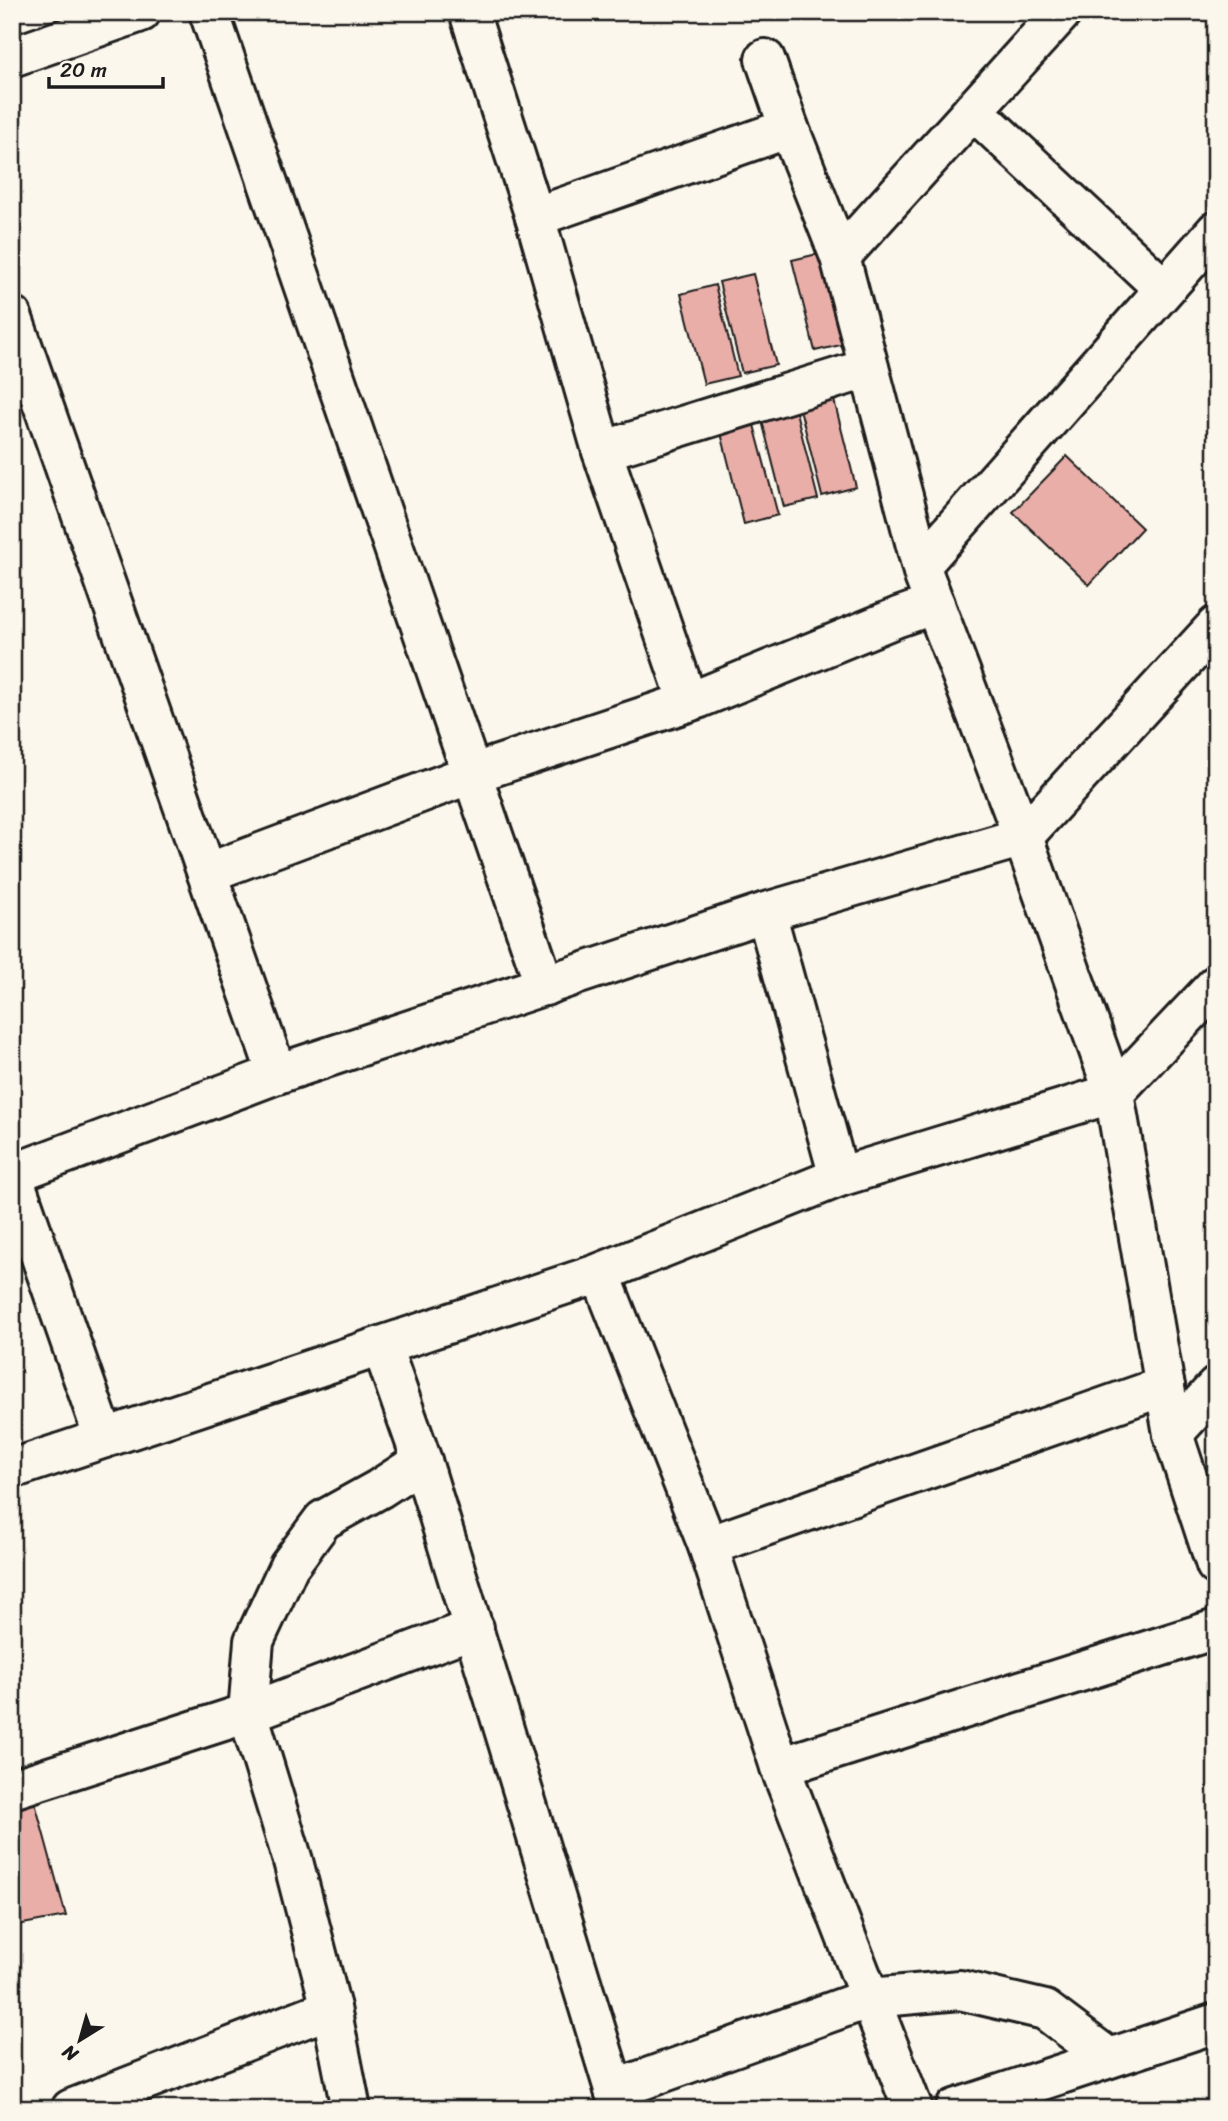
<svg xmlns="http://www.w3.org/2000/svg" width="1228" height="2121" font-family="Sriracha,sans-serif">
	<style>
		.building { fill: #e9aea8; stroke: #1c1c1c; stroke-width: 2 }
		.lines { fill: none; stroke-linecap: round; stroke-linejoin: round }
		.minor-casing { stroke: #1c1c1c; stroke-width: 44 }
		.minor { stroke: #fbf7ec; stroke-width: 38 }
	</style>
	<rect width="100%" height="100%" fill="#fbf7ec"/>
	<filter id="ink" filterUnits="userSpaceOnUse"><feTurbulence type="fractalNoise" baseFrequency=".0143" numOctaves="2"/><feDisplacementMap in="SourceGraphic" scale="14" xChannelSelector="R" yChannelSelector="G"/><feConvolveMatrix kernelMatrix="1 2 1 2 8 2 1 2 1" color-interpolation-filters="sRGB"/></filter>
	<g filter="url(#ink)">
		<g class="building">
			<polygon points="826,252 849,343 815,351 792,260"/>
			<polygon points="753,274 776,365 742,373 719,282"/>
			<polygon points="715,285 738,376 704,384 681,294"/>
			<polygon points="833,396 856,487 822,496 799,405"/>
			<polygon points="795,408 818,499 784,507 761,417"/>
			<polygon points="754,425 778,515 744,524 721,433"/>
			<polygon points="1067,456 1142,528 1089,585 1013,512"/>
			<polygon points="31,1788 66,1916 12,1926 12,1794"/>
		</g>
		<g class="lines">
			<g class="minor-casing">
				<g id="minor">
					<polyline points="209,12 545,986"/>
					<polyline points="469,12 535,217 602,451 688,702"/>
					<polyline points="12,57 141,12"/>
					<polyline points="765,59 789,128 840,257 924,576 1023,837 1114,1093 1173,1434 1216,1565"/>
					<polyline points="973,110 1164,289"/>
					<polyline points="535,217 789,128"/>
					<polyline points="840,257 1062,12"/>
					<polyline points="12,316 277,1074"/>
					<polyline points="602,451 869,368"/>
					<polyline points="922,564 1216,231"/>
					<polyline points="207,873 471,774 700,698 898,617 935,604"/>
					<polyline points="766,912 839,1177"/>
					<polyline points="12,1174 277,1074 766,912 1023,837 1216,626"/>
					<polyline points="12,1174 104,1438"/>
					<polyline points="600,1273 708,1546 780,1767 913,2109"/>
					<polyline points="382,1347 422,1461 620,2109"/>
					<polyline points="1173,1434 1216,1387"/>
					<polyline points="12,1469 600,1273 839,1177 1114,1093 1216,985"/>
					<polyline points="708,1546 1165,1386"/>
					<polyline points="780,1767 1216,1629"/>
					<polyline points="12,1789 248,1713 474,1628"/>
					<polyline points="614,2090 870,1998 960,1990 1045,2010 1109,2058"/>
					<polyline points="71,2109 331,2008"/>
					<polyline points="351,2109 331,2008 293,1861 248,1713 254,1641 289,1566 323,1520 379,1489 422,1461"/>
					<polyline points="955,2109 1216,2023"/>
				</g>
			</g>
			<use href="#minor" class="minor"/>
		</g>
	</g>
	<rect width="1228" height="2121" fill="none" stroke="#fbf7ec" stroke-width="42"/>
	<rect x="21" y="21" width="1186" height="2079" fill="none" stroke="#1c1c1c" stroke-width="2.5" filter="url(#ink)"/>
	<g transform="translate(80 2040) rotate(217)" stroke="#fbf7ec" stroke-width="5" paint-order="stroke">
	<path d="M0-5L12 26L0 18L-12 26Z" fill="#1c1c1c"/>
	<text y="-10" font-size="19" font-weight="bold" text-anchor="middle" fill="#1c1c1c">N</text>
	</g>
	<path d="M49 77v10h114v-10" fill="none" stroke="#1c1c1c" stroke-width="3.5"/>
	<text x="60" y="77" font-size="21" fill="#1c1c1c" stroke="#fbf7ec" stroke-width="5" paint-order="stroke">20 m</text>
</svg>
